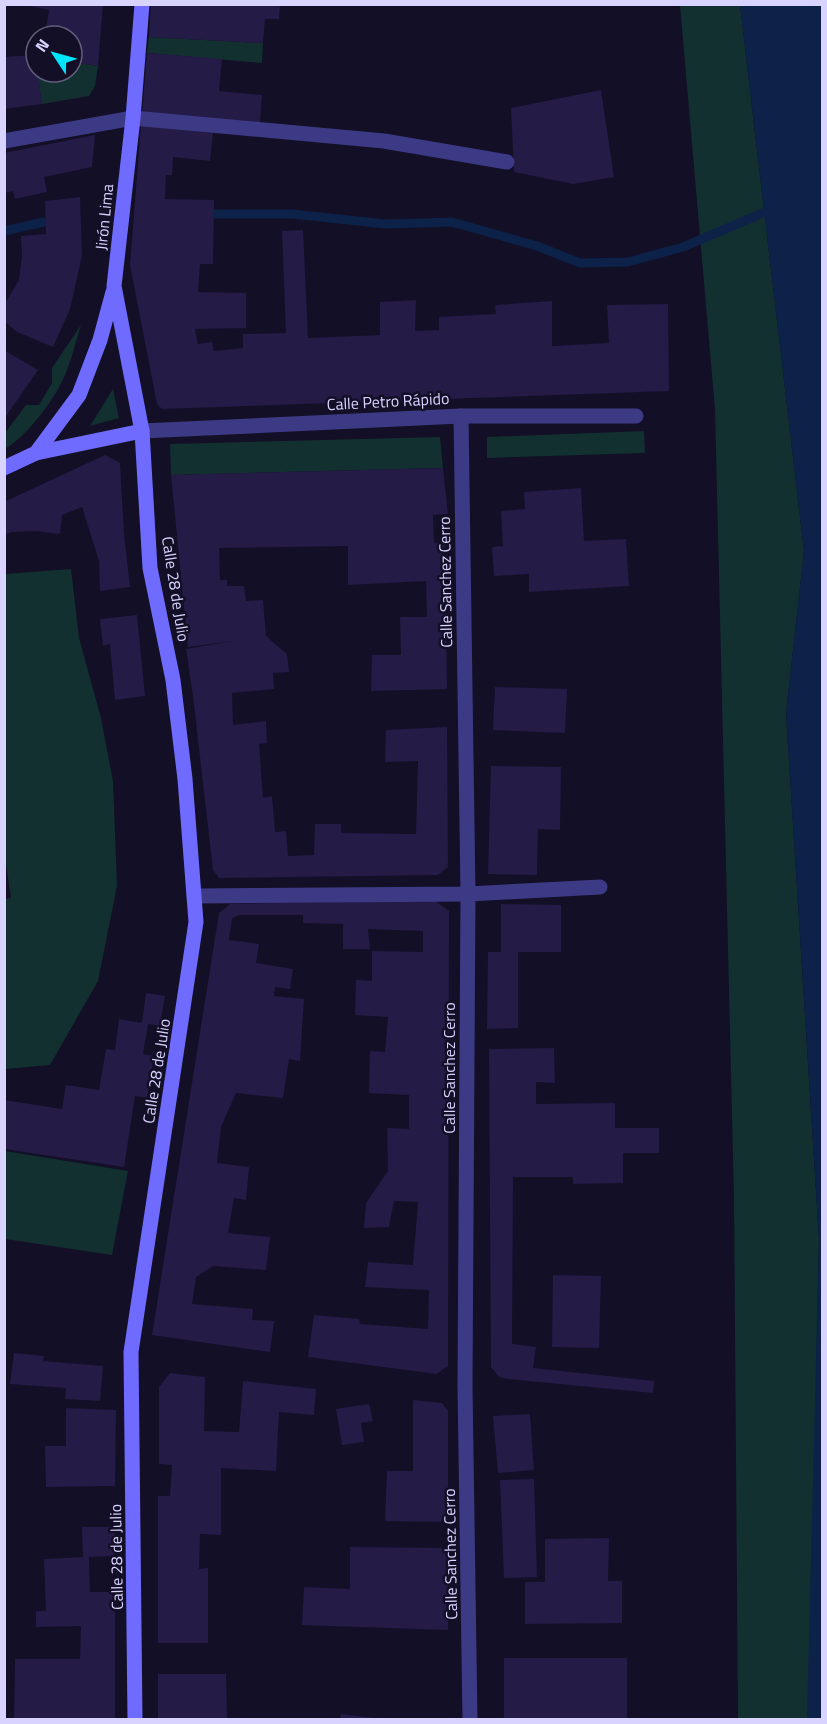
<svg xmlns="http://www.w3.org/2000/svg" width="827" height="1724" font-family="'Titillium Web',sans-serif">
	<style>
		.green { fill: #12302f }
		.water { fill: #0c2248 }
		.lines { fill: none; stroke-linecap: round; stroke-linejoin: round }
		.stream { stroke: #0c2248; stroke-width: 9 }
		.building { fill: #241b47 }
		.lane { stroke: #3d3a85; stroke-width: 15 }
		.street { stroke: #3d3a85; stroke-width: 15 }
		.secondary { stroke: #6f6bff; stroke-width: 15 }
		.labels { text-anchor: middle; stroke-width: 5; stroke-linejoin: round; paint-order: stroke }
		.street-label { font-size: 16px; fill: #d9d4ff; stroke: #130f26 }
	</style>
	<rect width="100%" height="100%" fill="#130f26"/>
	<g class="green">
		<polygon points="680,5 740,5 804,551 786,713 819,1239 809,1719 738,1719 734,1198 715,409"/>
		<polygon points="149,37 263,43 262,63 147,53"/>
		<polygon points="72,62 98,66 95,86 89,96 42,104 37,72 72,72"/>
		<path d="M81 325C76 340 73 355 67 370 57 397 29 434 5 449V433L26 405H39L52 383V368Z"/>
		<polygon points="113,389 119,418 90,426"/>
		<polygon points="644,431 645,453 487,458 487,437"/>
		<polygon points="440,437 443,468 171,475 170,444"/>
		<polygon points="71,569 79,638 101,718 113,781 117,886 98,981 50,1065 5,1069 4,899 11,898 4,851 5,574"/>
		<polygon points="5,1151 128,1171 112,1255 5,1239"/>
	</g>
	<polygon class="water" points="740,5 822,5 822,1720 807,1719 819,1239 786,713 804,551"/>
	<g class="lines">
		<g class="stream">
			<polyline points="216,214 292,214 386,224 452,222 537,246 580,263 628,262 683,247 763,213 774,211"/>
			<polyline points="4,231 44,222"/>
		</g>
	</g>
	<g class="building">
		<polygon points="21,4 103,4 98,66 72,62 72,36 45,36 49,10"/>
		<polygon points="151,4 280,4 279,19 265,19 263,43 149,37"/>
		<polygon points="147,53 222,59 219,91 262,95 260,123 142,115"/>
		<polygon points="35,55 42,104 4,109 4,57"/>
		<polygon points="601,90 614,177 573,184 514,172 511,108"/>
		<polygon points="141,125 213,133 210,161 173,157 172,175 166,175 165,199 214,200 213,264 200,264 198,292 246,293 246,328 195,329 198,344 212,342 214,351 243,348 243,334 286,333 282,231 303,230 308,338 380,335 380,302 416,300 415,331 439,330 439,317 496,314 495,305 552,301 552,346 609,343 607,305 668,304 669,391 162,409 157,404 130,265"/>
		<polygon points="95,135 92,167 44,177 47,192 15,199 13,191 4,193 4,153"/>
		<polygon points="80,197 82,255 70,309 53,347 17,332 4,321 4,305 19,280 22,256 21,236 46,234 45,201"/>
		<polygon points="4,350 38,370 4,419"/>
		<polygon points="105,455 120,463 124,534 130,587 100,591 99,561 82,507 62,515 60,534 36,531 12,532 4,535 4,502"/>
		<polygon points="443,468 448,514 433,515 434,543 445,542 447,689 371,691 372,655 401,655 400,617 427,617 426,581 348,585 348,546 219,548 220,580 227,580 227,586 244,586 246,601 263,600 266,636 287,654 289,672 273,673 274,689 232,693 233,725 266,721 267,743 259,744 263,798 272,796 275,832 286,831 288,856 314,855 315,824 341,824 341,833 416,834 418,761 385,762 386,730 447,727 448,867 438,875 219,878 213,870 193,696 186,649 232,641 188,647 171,475"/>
		<polygon points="581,488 584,541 626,539 629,586 529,592 529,574 494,576 492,547 503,546 501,511 525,509 524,492"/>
		<polygon points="137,615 145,696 115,700 110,644 103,646 100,619"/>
		<polygon points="495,687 567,689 565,733 493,730"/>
		<polygon points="491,766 561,767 560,830 538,829 537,875 488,874"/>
		<polygon points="434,900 449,911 448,1366 436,1374 308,1357 314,1315 359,1319 360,1324 428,1329 429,1290 365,1287 368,1262 413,1265 418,1202 394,1201 389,1227 364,1228 366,1203 388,1171 387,1128 409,1129 409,1095 369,1093 370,1051 385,1052 388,1017 355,1015 356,980 372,981 372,951 423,952 423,931 368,929 370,949 343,949 343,924 303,923 303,915 239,915 232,918 229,940 259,944 256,963 293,969 290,989 275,987 274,996 304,999 300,1061 289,1059 283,1098 236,1093 221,1127 217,1163 249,1167 246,1200 234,1198 228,1233 270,1237 266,1270 213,1266 196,1277 192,1304 253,1309 252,1320 274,1321 270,1352 152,1335 219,913 230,904"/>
		<polygon points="501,904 561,905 561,952 518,952 518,1028 487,1029 488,952 501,952"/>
		<polygon points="146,993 165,996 160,1026 148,1024 143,1054 154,1056 147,1098 135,1096 124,1167 4,1149 4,1100 62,1109 66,1085 99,1090 106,1049 115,1050 119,1019 142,1023"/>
		<polygon points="554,1048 555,1083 536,1082 536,1104 615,1103 615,1128 659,1128 659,1153 623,1153 623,1183 573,1184 573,1177 513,1177 512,1344 536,1347 533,1368 654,1381 653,1393 508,1379 499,1377 491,1367 489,1049"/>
		<polygon points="553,1275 601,1276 599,1348 552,1347"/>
		<polygon points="14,1353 44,1356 43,1361 103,1366 100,1401 65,1399 66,1388 10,1384"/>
		<polygon points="170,1373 205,1377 204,1431 239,1432 243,1381 316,1389 314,1415 279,1412 276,1471 221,1468 221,1535 200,1534 199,1569 208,1568 208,1643 158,1643 158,1496 170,1496 172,1465 159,1464 159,1387"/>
		<polygon points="413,1400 442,1403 448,1411 448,1522 385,1521 387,1471 413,1471"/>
		<polygon points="369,1404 373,1421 361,1423 364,1442 342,1445 336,1409"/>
		<polygon points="66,1408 116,1410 115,1486 46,1487 45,1446 66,1446"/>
		<polygon points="530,1414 534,1470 498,1473 493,1416"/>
		<polygon points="534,1479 537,1577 504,1578 500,1480"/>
		<polygon points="82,1527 115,1527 115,1556 89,1557 90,1592 115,1592 115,1719 14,1719 15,1659 80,1659 81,1626 36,1627 36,1611 46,1611 44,1559 83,1557"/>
		<polygon points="609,1538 608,1581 622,1581 622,1623 525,1624 525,1582 545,1582 545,1539"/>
		<polygon points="350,1547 448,1548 448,1630 302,1625 304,1587 350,1589"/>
		<rect x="504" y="1658" width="123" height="61"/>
		<polygon points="158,1674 226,1674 227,1719 158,1719"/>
		<polygon points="341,1714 374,1718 374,1719 340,1719"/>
	</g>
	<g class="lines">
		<polyline class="lane" points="133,118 384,141 507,162"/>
		<g class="street">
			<polyline points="4,141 133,118"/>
			<polyline points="461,416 468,894 465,1386 470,1720"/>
			<polyline points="142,431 461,416 636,416"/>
			<polyline points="194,896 468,894 600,887"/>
		</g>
		<g class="secondary">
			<polyline points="36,453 142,431"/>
			<polyline points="4,468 36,453 79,395 100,340 113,292"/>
			<polyline points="135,1720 131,1352 196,922 185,779 173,680 150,568 142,431 114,286 133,118 142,4"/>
		</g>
	</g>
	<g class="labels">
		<g class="street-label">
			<text transform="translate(104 217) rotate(-84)" y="6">Jirón Lima</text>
			<text transform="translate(388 401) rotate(-3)" y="6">Calle Petro Rápido</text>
			<text transform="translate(445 582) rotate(-91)" y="6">Calle Sanchez Cerro</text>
			<text transform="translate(176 589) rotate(81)" y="6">Calle 28 de Julio</text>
			<text transform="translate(449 1068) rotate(-90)" y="6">Calle Sanchez Cerro</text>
			<text transform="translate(156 1071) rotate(-81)" y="6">Calle 28 de Julio</text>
			<text transform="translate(450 1554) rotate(-91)" y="6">Calle Sanchez Cerro</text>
			<text transform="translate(116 1557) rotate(-91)" y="6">Calle 28 de Julio</text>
		</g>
	</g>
	<rect width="827" height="1724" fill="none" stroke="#d9d4ff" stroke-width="12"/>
	<g transform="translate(54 54) rotate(306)"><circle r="28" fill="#130f26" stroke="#625e7d" stroke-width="1.5"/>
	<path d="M0-4.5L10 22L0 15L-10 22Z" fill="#00e5ff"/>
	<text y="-9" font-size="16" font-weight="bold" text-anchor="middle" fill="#d9d4ff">N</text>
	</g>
</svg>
